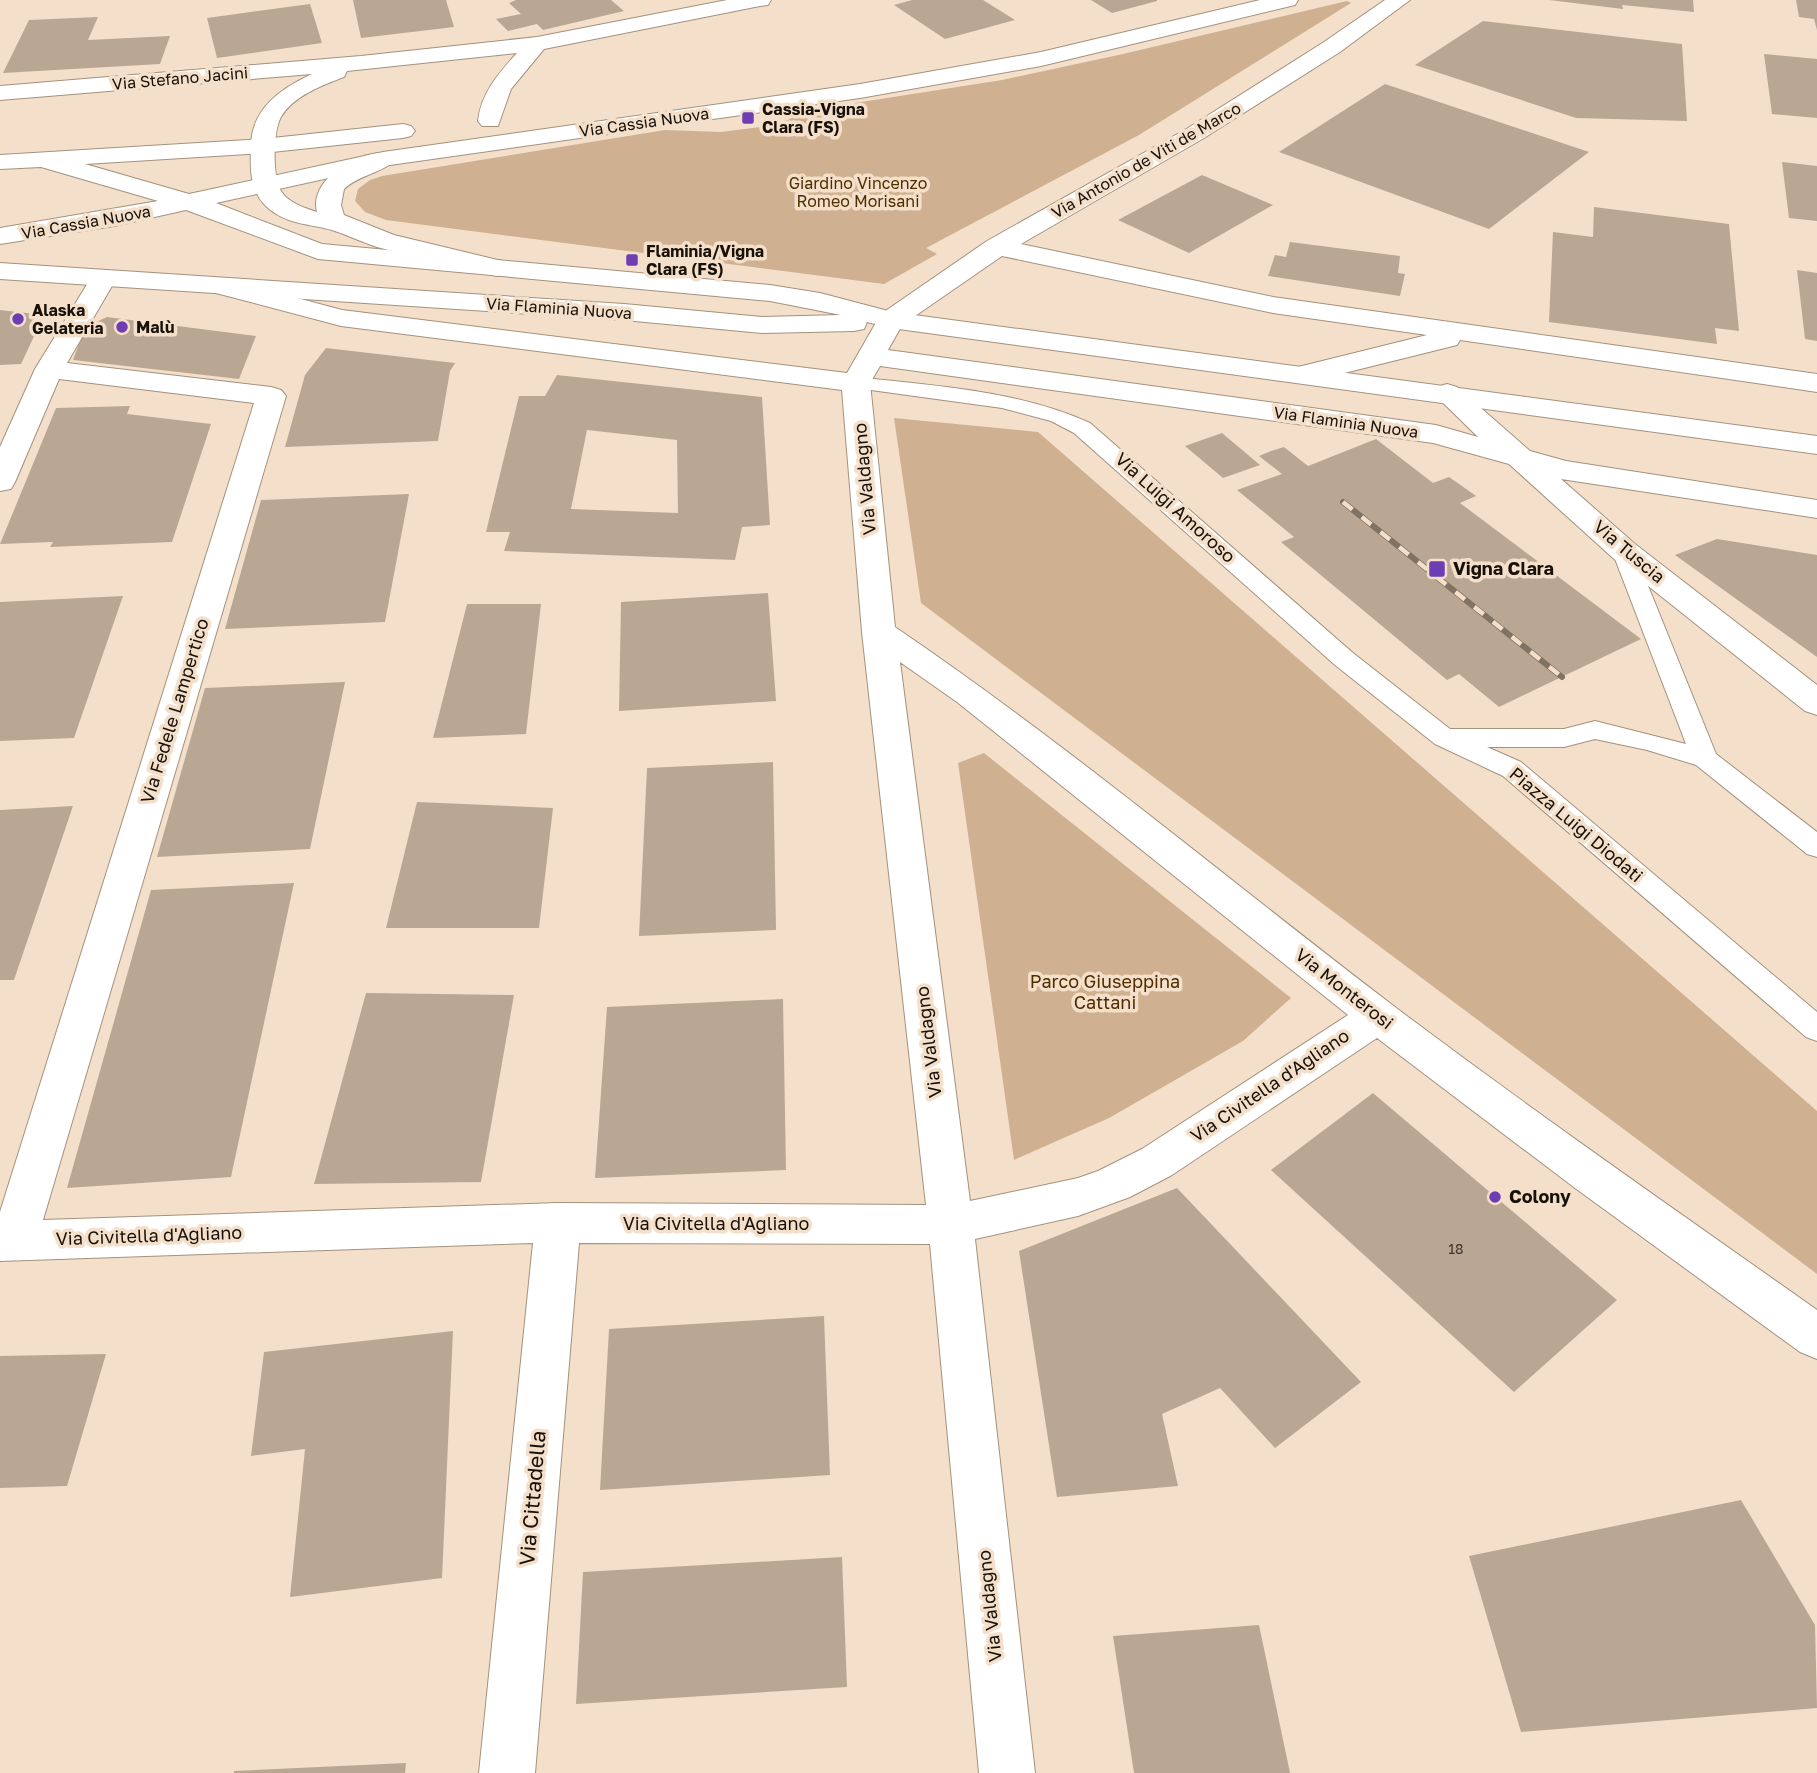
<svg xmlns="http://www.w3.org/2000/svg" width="1817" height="1773" font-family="'Golos Text',sans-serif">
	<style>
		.green { fill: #cfb090 }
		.building { fill: #baa793; fill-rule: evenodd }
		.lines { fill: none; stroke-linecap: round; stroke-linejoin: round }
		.service-casing { stroke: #a4917d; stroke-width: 2 }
		.minor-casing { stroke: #a4917d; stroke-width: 2 }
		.primary-casing { stroke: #a4917d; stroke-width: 2 }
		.service { fill: #fff; fill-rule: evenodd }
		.minor { fill: #fff; fill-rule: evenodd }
		.primary { fill: #fff; fill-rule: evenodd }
		.rail-casing { stroke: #807364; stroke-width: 6 }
		.rail { stroke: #f4e0ca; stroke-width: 4.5; stroke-dasharray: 12; stroke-linecap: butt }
		.poi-dot { fill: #6e3db4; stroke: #f4e0ca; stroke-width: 2.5 }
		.labels { text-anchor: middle; stroke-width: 7; stroke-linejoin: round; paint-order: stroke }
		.number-label { font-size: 14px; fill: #40362c }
		.far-street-label { font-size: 16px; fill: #181109; stroke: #f4e0ca }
		.far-poi-label { font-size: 16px; font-weight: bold; fill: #181109; stroke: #f4e0ca; text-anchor: start }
		.far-park-label { font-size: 16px; fill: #4d2c00; stroke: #f4e0ca }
		.street-label { font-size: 18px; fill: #181109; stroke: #f4e0ca }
		.poi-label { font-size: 18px; font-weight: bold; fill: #181109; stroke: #f4e0ca; text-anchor: start }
		.park-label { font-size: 18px; fill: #4d2c00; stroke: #f4e0ca }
		.near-street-label { font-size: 21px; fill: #181109; stroke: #f4e0ca }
	</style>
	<rect width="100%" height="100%" fill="#f4e0ca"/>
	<g class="green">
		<polygon points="1347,1 1351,3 1139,135 926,248 937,254 884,284 386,220 365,212 355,201 358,189 370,180 382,176 665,130 721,132 776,125 810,110 1002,80 1123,54"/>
		<polygon points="894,418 1038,432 1817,1111 1817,1274 921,603"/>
		<polygon points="984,753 1291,998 1243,1041 1109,1118 1014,1160 958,763"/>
	</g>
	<g class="building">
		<polygon points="353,0 446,0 454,27 361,38"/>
		<polygon points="516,0 611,0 624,11 543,30 537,24 508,31 496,19 521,14 509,3"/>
		<polygon points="912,0 983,0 1015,20 945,39 894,5"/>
		<polygon points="1091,0 1157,0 1157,1 1112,13"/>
		<polygon points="1549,0 1693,0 1694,12 1622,5 1623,9"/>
		<polygon points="1796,0 1817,0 1817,30 1814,19 1799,17"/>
		<polygon points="310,4 322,43 217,58 207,18"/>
		<polygon points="98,17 88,40 170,36 160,64 3,73 29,20"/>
		<polygon points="1483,21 1682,44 1687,121 1576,118 1415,65"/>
		<polygon points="1764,54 1817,59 1817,118 1772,114"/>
		<polygon points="1385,84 1589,152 1489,229 1279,152"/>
		<polygon points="1782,162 1817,166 1817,221 1789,218"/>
		<polygon points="1202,175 1273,205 1189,253 1118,220"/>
		<polygon points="1594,207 1729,224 1739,331 1715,328 1717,344 1549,322 1553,232 1593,237"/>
		<polygon points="1290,242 1400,256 1398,273 1405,274 1400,296 1268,276 1275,255 1286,257"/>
		<polygon points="1797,270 1817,273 1817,341 1805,339"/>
		<polygon points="0,310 44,315 21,364 0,365"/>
		<polygon points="107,317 256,336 239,379 73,360 85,327"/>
		<polygon points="326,348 455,363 450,371 438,441 285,447 305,375"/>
		<path d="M557 375 762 397 770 525 742 527 735 560 504 551 510 532H486L519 396H545ZM587 430 677 440 678 513 571 509Z"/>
		<polygon points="130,406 127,414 211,424 172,542 50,547 53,542 0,544 56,408"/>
		<polygon points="1222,433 1260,465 1223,478 1185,446"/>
		<polygon points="1376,439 1433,483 1449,477 1462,486 1476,496 1460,503 1641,639 1499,707 1459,674 1447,680 1281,542 1294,537 1237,490 1282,474 1259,456 1271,451 1284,447 1308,466"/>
		<polygon points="409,494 385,622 225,629 261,500"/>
		<polygon points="1717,539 1817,555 1817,657 1675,555"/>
		<polygon points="768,593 776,701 619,711 621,602"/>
		<polygon points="123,596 74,738 0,741 0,602"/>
		<polygon points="467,604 541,604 526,734 433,738"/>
		<polygon points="345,682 310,849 157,857 205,688"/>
		<polygon points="773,762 776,930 639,936 647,768"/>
		<polygon points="417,802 553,808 539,928 386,928"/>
		<polygon points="73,806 14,980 0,980 0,810"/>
		<polygon points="294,883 231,1177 67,1188 151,890"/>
		<polygon points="366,993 514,995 481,1182 314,1184"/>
		<polygon points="783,999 786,1170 595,1178 607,1007"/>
		<polygon points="1373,1093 1617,1300 1514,1392 1271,1170"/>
		<polygon points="1177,1188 1361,1382 1275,1448 1220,1388 1162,1414 1178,1486 1057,1497 1019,1251"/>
		<polygon points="824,1316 830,1475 600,1490 609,1329"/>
		<polygon points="453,1331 442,1578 290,1597 305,1449 251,1456 264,1352"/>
		<polygon points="106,1354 67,1486 0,1488 0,1356"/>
		<polygon points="1741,1500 1815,1625 1817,1708 1521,1732 1469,1556"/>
		<polygon points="842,1557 847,1687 576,1704 583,1572"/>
		<polygon points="1259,1625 1290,1773 1134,1773 1113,1636"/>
		<polygon points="406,1763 405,1773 234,1773 234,1771"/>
	</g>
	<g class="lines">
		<g class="service-casing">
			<path id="service" d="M856 377C935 386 1016 390 1090 423L1353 653 1450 729H1564L1595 721 1686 744 1612 551 1616 546 1624 544 1632 546 1716 754 1817 832V857L1807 854 1696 765 1647 750 1595 739 1564 747H1487L1521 762 1817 1012V1041L1806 1037 1503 776 1435 744 1335 665 1074 433 1051 421 1002 408 849 387 846 383 849 379Z"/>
		</g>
		<g class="minor-casing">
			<g id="minor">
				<path d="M727 0H771L768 5 760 6 544 49 511 89 498 126H482L478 121C481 93 499 73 517 53L347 71 344 77C323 85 293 96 281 117 273 131 272 177 281 191 288 203 305 208 317 212 308 178 363 147 392 154L395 159C386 172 358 175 344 189L341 205 344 215 394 235 506 262 510 268 506 274 497 276C457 267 417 258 377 247 362 242 347 235 332 230 310 224 285 224 267 207 250 192 250 169 251 147 251 109 280 89 312 74L0 100V86L361 56 537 37Z"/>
				<path d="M1385 0H1410L1340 52 1204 138 1021 244 1273 297 1817 374V392L1460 340 1457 345 1304 383 1294 380 1290 374 1294 368 1427 335 1273 313 1002 256 902 325 888 350 1436 425 1478 437 1433 393 1437 387 1447 384 1457 387 1530 451 1566 461 1817 500V518L1561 479 1635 544 1817 685V715L1805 711 1613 558 1509 464 1433 443 880 366 870 383 895 627C1067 744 1226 878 1391 1004 1530 1109 1674 1209 1817 1310V1359L1800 1352 1575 1188 1377 1038 1172 1175 1130 1197 1078 1216 975 1239 1035 1773H979L930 1244 579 1243 535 1773H479L533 1243 0 1261V1212L254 403 59 379 15 482 11 489 0 491V447L35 369 94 273 103 271 112 273 116 279 67 363 271 387 281 390 286 396 43 1220 558 1203 926 1205 862 632 842 390 341 326 216 293 213 287 216 281 226 279 342 310 847 373 881 314 987 241 1188 128 1324 42ZM900 662 957 702 1348 1015 1142 1149 1098 1171 1078 1178 970 1201Z"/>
			</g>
		</g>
		<g class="primary-casing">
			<polygon id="primary" points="1260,0 1298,0 1295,5 1041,66 860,98 383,166 216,203 322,244 770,285 820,293 892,312 1817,436 1817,454 891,328 867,322 864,329 854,331 762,333 624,320 0,279 0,263 624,304 762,317 841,315 770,301 318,259 186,210 114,226 0,244 0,228 158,201 41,167 0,169 0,155 263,139 403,124 411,126 415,131 411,136 403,138 263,153 85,164 189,194 383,152 860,84 1041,52"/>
		</g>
		<use href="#service" class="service"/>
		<use href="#minor" class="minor"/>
		<use href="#primary" class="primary"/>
		<g class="rail-casing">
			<polyline id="rail" points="1343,502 1562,677"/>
		</g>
		<use href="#rail" class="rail"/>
	</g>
	<g class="poi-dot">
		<rect x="741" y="111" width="14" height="14" rx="3.5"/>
		<rect x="625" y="253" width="14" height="14" rx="3.5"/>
		<circle cx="18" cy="319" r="7"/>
		<circle cx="122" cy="327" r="7"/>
		<rect x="1428" y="560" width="18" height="18" rx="3.5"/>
		<circle cx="1495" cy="1197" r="7"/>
	</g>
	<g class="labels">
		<g class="number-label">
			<text x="1456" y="1254">18</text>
		</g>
		<g class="far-street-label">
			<text transform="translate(180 78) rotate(-5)" y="6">Via Stefano Jacini</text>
			<text transform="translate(644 122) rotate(-8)" y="6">Via Cassia Nuova</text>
			<text transform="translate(1146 160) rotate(-30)" y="6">Via Antonio de Viti de Marco</text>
			<text transform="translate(86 222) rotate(-10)" y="6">Via Cassia Nuova</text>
			<text transform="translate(559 308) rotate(4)" y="6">Via Flaminia Nuova</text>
			<text transform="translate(1346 422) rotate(8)" y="6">Via Flaminia Nuova</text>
		</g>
		<g class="far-poi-label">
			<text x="762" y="115">Cassia-Vigna<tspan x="762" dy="18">Clara (FS)</tspan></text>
			<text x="646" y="257">Flaminia/Vigna<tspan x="646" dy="18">Clara (FS)</tspan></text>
			<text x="32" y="316">Alaska<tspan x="32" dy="18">Gelateria</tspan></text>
			<text x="136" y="333">Malù</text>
		</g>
		<g class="far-park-label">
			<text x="858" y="189">Giardino Vincenzo<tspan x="858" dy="18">Romeo Morisani</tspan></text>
		</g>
		<g class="street-label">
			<text transform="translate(865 479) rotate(-95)" y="6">Via Valdagno</text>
			<text transform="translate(1175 508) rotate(42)" y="6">Via Luigi Amoroso</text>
			<text transform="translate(1629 552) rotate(40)" y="6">Via Tuscia</text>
			<text transform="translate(175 711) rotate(-73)" y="6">Via Fedele Lampertico</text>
			<text transform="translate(1576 825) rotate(40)" y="6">Piazza Luigi Diodati</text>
			<text transform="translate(1344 989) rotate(38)" y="6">Via Monterosi</text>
			<text transform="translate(929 1042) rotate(-97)" y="6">Via Valdagno</text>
			<text transform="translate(1270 1086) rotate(-34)" y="6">Via Civitella d'Agliano</text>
			<text x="716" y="1230">Via Civitella d'Agliano</text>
			<text transform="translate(149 1236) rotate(-2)" y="6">Via Civitella d'Agliano</text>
			<text transform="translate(990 1606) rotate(-96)" y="6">Via Valdagno</text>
		</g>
		<g class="poi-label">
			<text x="1453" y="575">Vigna Clara</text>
			<text x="1509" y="1203">Colony</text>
		</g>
		<g class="park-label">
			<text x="1105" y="988">Parco Giuseppina<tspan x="1105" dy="21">Cattani</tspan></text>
		</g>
		<g class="near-street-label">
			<text transform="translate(533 1498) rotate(-85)" y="7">Via Cittadella</text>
		</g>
	</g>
</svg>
